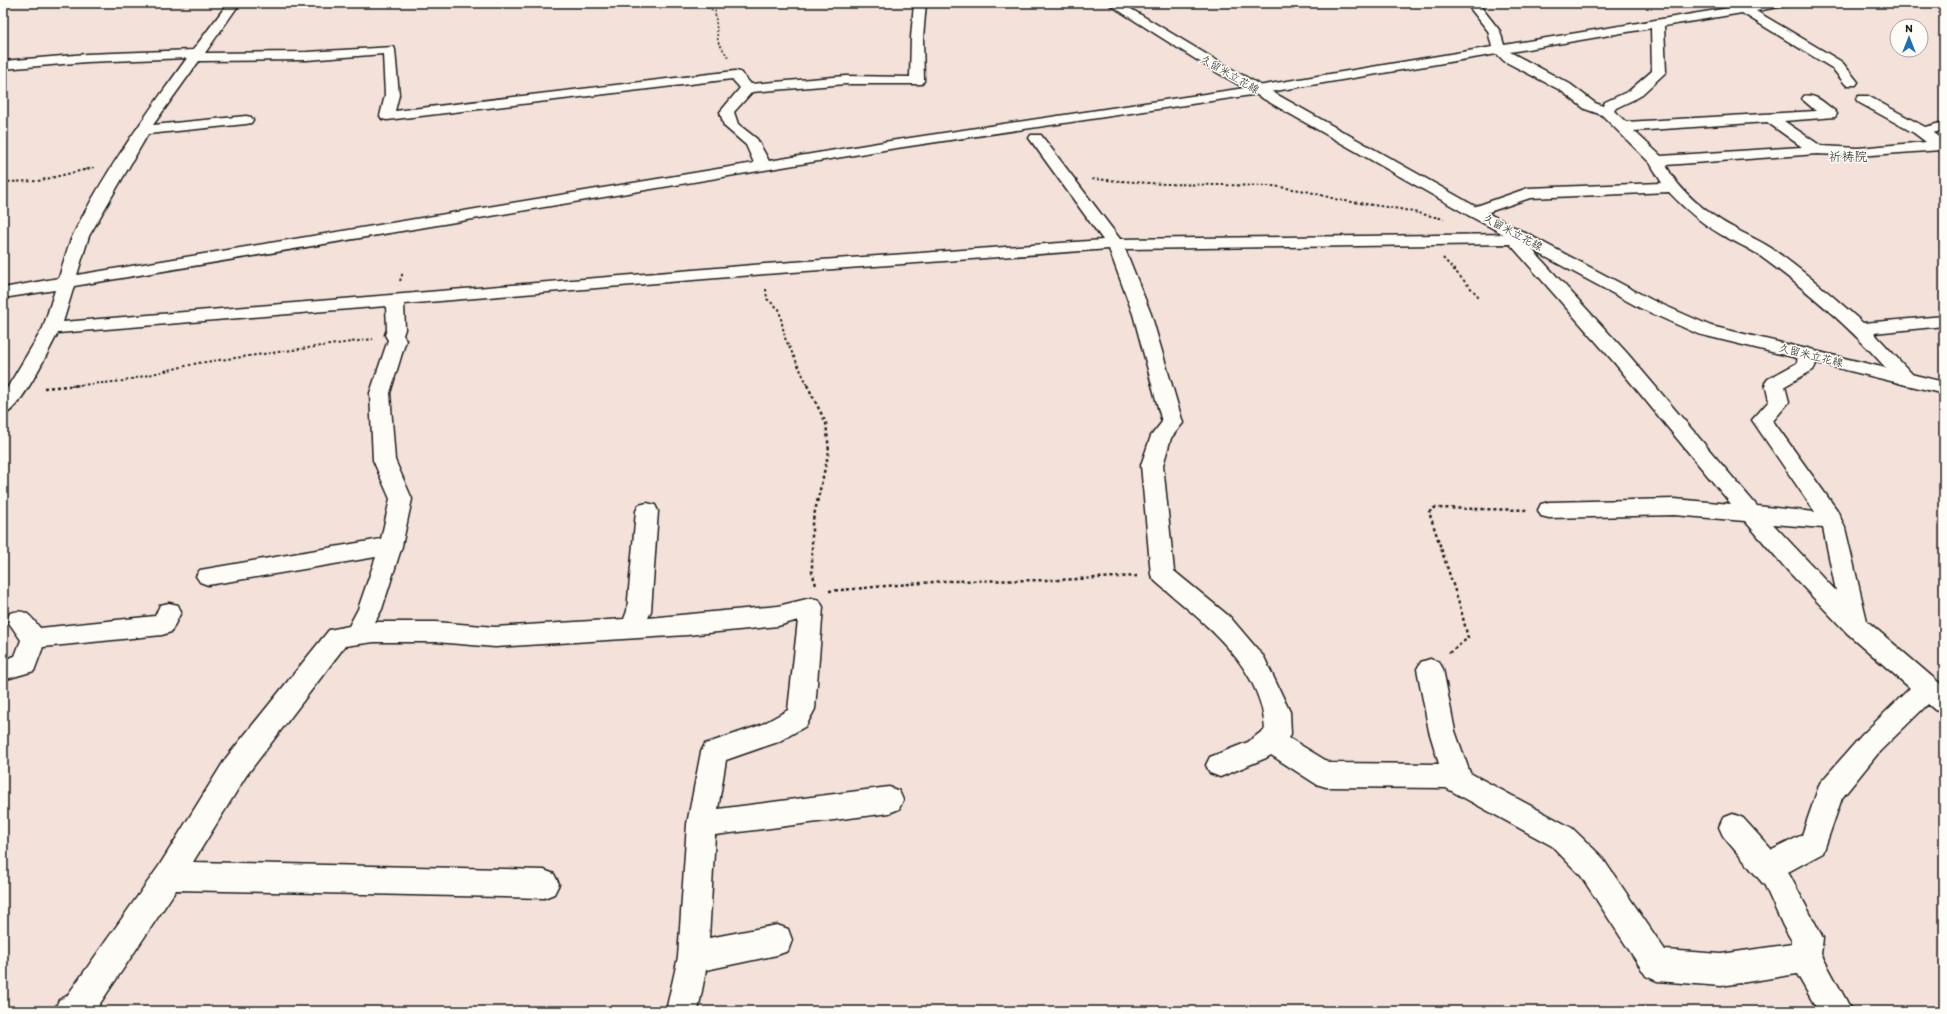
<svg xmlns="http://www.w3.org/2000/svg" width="1947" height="1014" font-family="Itim,'Klee One',sans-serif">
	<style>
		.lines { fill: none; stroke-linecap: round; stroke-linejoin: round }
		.minor-casing { stroke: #1c1c1c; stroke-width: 3 }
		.major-casing { stroke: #1c1c1c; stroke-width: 3 }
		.path-far2 { stroke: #1c1c1c; stroke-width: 1.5; stroke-dasharray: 2 2; stroke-linecap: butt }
		.path-far1 { stroke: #1c1c1c; stroke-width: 2; stroke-dasharray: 2.5 2.5; stroke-linecap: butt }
		.path { stroke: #1c1c1c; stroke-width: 2.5; stroke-dasharray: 3 3; stroke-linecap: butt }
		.minor { fill: #fdfcf7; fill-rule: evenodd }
		.major { fill: #fdfcf7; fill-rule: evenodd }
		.labels { text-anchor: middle; stroke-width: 3; stroke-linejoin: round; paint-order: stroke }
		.far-street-label { font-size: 11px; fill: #1c1c1c; stroke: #fdfcf7 }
		.far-quarter-label { font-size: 13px; fill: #1c1c1c; stroke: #fdfcf7 }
	</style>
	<rect width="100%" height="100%" fill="#f3e1da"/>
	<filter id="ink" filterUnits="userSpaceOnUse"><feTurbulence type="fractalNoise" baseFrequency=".025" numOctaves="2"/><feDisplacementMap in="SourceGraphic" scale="8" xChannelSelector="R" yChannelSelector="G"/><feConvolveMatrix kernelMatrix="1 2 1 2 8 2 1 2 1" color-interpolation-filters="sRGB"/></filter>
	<g filter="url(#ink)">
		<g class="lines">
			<g class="minor-casing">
				<g id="minor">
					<path d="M228 3H240L205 53 307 52 394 47 395 50 399 95 395 111 735 71 740 72 751 84 846 76 910 77 911 38 914 3H926L923 38 924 81 922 84H846L752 92 734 112 738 124 757 139 769 161 890 141 1258 86 1492 47 1488 31 1466 3H1478L1500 31 1504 45 1759 3H1787L1785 6 1756 11 1842 62 1858 82 1856 85H1846L1832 68 1742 13 1664 26 1666 72 1639 97 1616 108 1614 111 1626 122 1816 111 1802 99 1804 96C1816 93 1826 105 1835 111L1837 114 1835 117 1784 121 1821 146 1858 148 1926 142 1914 133 1858 102 1856 99 1858 96H1868L1925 127 1944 122V130L1933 133 1944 141V150H1941L1858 156 1817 154 1666 165C1678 191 1709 215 1734 228 1746 235 1759 240 1771 248 1804 271 1834 297 1863 323L1944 316V326L1874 333 1913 375 1916 379 1913 383 1906 385 1899 383C1859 335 1811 293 1760 256 1748 247 1734 242 1720 234 1701 223 1684 208 1669 192L1530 198 1480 215 1474 217 1468 215 1466 212 1468 209 1528 188 1662 183 1650 163 1602 115 1585 109 1560 90 1504 61 1497 54 1258 94 890 149 74 286 63 322 765 264 1103 240 1029 138 1031 135H1041L1120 239 1514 234 1532 235 1534 239 1532 243 1527 244 1627 353 1757 506 1815 512 1752 420 1769 401 1765 383 1768 379 1797 363 1798 354 1800 350 1807 348 1814 350C1818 356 1817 364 1813 370L1785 386 1789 402 1773 421 1837 510 1845 528 1867 621 1944 687V713L1935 710 1928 704 1880 751 1842 798 1823 853 1788 872 1823 938 1821 954 1852 1011H1818L1797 974 1721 986 1657 981 1646 976 1581 876 1552 846 1446 788 1326 787 1316 784 1271 755 1266 758 1220 777 1210 773 1206 765 1210 757 1248 742 1265 729C1262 664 1200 620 1155 581L1151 575 1141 465 1151 436 1162 422 1133 314 1109 249 765 274 404 304 405 329 403 335 406 340 390 393 395 460 412 499 402 546 382 609 375 622H436L495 627 624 619 627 611 636 511 639 505 647 503 655 505 658 511 651 611 648 618 778 606 811 598 819 600 823 607 815 709 806 726 778 742 726 760 718 809 889 787 899 791 903 800 899 809 889 813 715 835 709 938 777 925 788 929 792 940 788 951 777 955 706 970 698 1011H666L678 957 687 824 701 752 705 744 761 725 788 710 798 620 778 626 687 635 495 647 436 642H374L345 646 246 776 193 862 544 870 554 874 559 884 554 894 544 898 176 890 95 1011H54L59 1000 67 996 159 866 226 758 329 630 349 626 358 609 376 557 208 585 200 582 196 576 200 570 381 539 390 499 373 460 370 393 388 340 385 335 387 329 386 306 58 333C48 351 21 410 3 415V395L43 328 55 290 3 298V288L59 278C63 264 67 248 73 235 104 172 146 115 187 58L87 62 3 69V61L87 54 193 50ZM1651 28 1652 71 1629 91 1605 102 1603 106 1595 103 1570 84 1510 52ZM383 54 385 95 380 116 382 119 387 120 732 79 740 88 720 112 724 126 746 145 754 163 77 275 89 236 148 134 246 124 251 123 253 120 251 117 246 116 153 125 199 61 307 60ZM1767 122 1802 147 1661 156 1634 131ZM1510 244 1613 361 1731 504 1674 499 1549 502 1541 504 1538 510 1541 516 1549 518 1674 515 1745 521 1789 572 1847 633 1910 688 1862 735 1820 783 1802 835 1772 850 1743 818 1733 814 1723 818 1719 827 1723 836 1765 886 1783 926 1792 941V944L1721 954 1665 950 1601 856 1572 828 1470 773 1455 731 1443 669 1439 662 1430 659 1421 662 1417 669 1429 731 1439 764 1330 763 1289 738 1291 734 1290 712 1264 657 1230 617 1174 571 1163 465 1171 438 1183 423 1151 314 1125 249ZM1773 524 1823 528 1836 591Z"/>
					<path d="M169 603 178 605 181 612 171 632 162 635 43 647 34 671 3 680V660L15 656 21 640 7 620 10 613C27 608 30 616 40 628L155 616 160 605Z"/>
				</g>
			</g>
			<g class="major-casing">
				<polygon id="major" points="1107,3 1121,3 1221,63 1480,209 1652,300 1711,326 1944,382 1944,394 1698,334 1640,308 1468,215 1211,69"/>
			</g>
			<g class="path-far2">
				<polyline points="709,3 708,8 715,11 718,42 728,57"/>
				<polyline points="84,170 95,167"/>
			</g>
			<g class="path-far1">
				<polyline points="1092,179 1164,184 1273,186 1306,191 1339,200 1400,209 1444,219"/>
				<polyline points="3,182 38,181 88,169"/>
				<polyline points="1443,258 1479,297"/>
				<polyline points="400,281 403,272"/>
				<polyline points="766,289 767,299 779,309 785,338 808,386"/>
				<polyline points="71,386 123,381 198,363 373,339"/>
			</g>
			<g class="path">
				<polyline points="807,385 826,423 829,451 812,524 812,572 816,585"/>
				<polyline points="44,388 82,385"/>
				<polyline points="829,591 944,581 1058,580 1137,576"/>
				<polyline points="1449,653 1468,638 1460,606 1429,512 1434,508 1527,510"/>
			</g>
			<use href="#minor" class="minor"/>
			<use href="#major" class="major"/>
		</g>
	</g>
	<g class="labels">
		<g class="far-street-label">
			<text transform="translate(1230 74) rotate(30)" y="4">久留米立花線</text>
			<text transform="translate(1513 232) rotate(28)" y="4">久留米立花線</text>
			<text transform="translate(1811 355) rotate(14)" y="4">久留米立花線</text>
		</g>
		<g class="far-quarter-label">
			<text x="1848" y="161">祈祷院</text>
		</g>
	</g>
	<rect width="1947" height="1014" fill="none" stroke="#fdfcf7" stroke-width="16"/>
	<rect x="8" y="8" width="1931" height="998" fill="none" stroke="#1c1c1c" stroke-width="1.5" filter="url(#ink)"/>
	<g transform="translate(1909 38)"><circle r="19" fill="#fdfcf7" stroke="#a3a29f"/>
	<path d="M0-3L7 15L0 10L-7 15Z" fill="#1f6fb2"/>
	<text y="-6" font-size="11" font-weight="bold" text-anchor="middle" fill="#1c1c1c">N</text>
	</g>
</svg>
